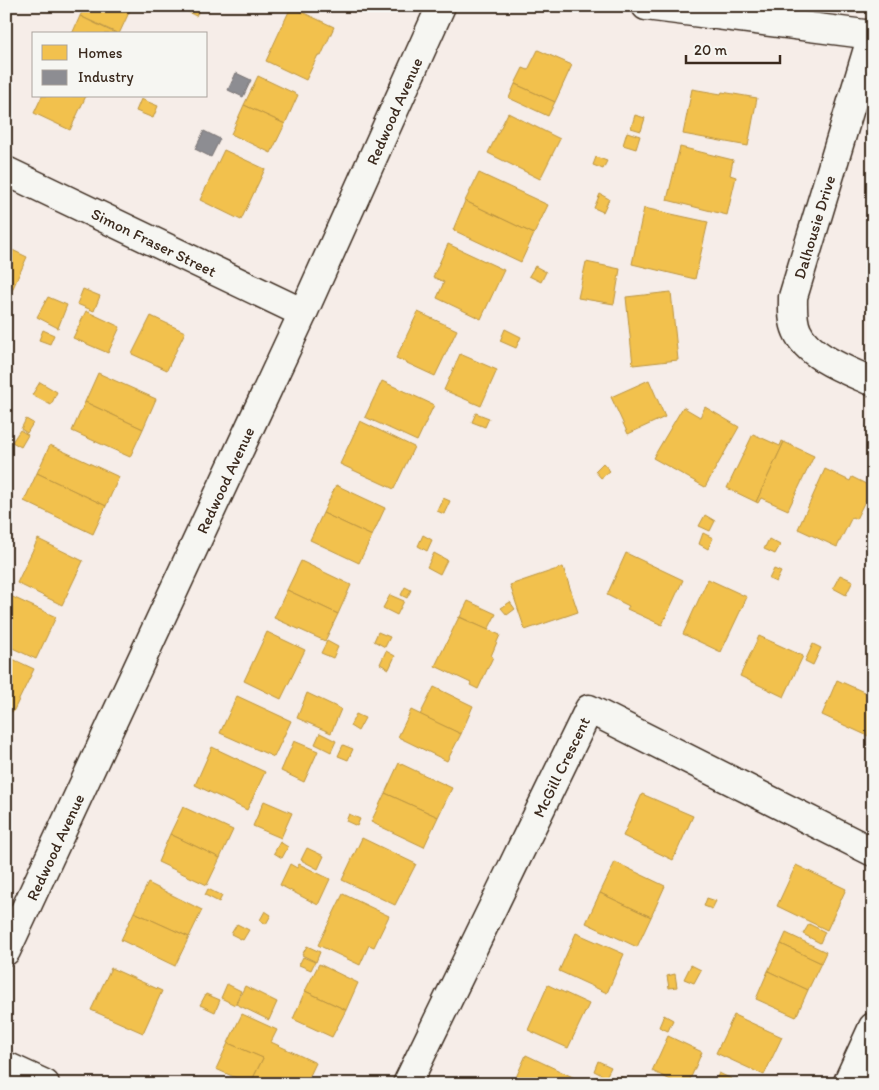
<svg xmlns="http://www.w3.org/2000/svg" width="879" height="1090" font-family="Itim,sans-serif">
	<style>
		.homes { fill: #f2c14e; stroke: #bb9440 }
		.industry { fill: #8d8d92; stroke: #746f6f }
		.lines { fill: none; stroke-linecap: round; stroke-linejoin: round }
		.street-casing { stroke: #3b2a1e; stroke-width: 31 }
		.secondary-casing { stroke: #3b2a1e; stroke-width: 31 }
		.street { stroke: #f6f6f2; stroke-width: 28 }
		.secondary { stroke: #f6f6f2; stroke-width: 28 }
		.labels { text-anchor: middle; stroke-width: 5; stroke-linejoin: round; paint-order: stroke }
		.street-label { font-size: 16px; fill: #3b2a1e; stroke: #f6f6f2 }
	</style>
	<rect width="100%" height="100%" fill="#f6ede8"/>
	<filter id="ink" filterUnits="userSpaceOnUse"><feTurbulence type="fractalNoise" baseFrequency=".02" numOctaves="2"/><feDisplacementMap in="SourceGraphic" scale="10" xChannelSelector="R" yChannelSelector="G"/><feConvolveMatrix kernelMatrix="1 2 1 2 8 2 1 2 1" color-interpolation-filters="sRGB"/></filter>
	<g filter="url(#ink)">
		<g class="homes">
			<polygon points="85,6 132,6 119,34 80,16"/>
			<polygon points="176,6 201,6 196,16"/>
			<polygon points="291,7 334,27 321,56 318,55 306,80 266,61"/>
			<polygon points="80,16 84,18 117,34 72,34"/>
			<polygon points="538,50 572,65 555,102 515,84 523,68 528,70"/>
			<polygon points="258,76 298,95 285,124 244,105"/>
			<polygon points="515,84 555,102 548,116 509,98"/>
			<polygon points="692,89 721,94 722,92 757,98 748,146 683,134"/>
			<polygon points="42,96 86,96 70,130 34,113"/>
			<polygon points="141,99 158,106 153,118 136,111"/>
			<polygon points="244,105 285,124 271,153 231,134"/>
			<polygon points="508,113 560,139 540,179 488,153"/>
			<polygon points="635,115 645,118 641,131 631,128"/>
			<polygon points="627,132 640,136 636,149 623,145"/>
			<polygon points="680,147 733,160 730,175 736,177 727,215 667,200"/>
			<polygon points="224,150 265,169 241,220 200,200"/>
			<polygon points="596,157 607,161 603,169 593,165"/>
			<polygon points="479,173 548,205 534,234 465,201"/>
			<polygon points="600,194 609,199 603,212 594,208"/>
			<polygon points="465,201 534,234 521,262 453,230"/>
			<polygon points="644,208 708,222 695,279 632,264"/>
			<polygon points="448,244 504,270 481,319 437,298 444,282 433,277"/>
			<polygon points="6,247 27,257 9,297 6,295"/>
			<polygon points="586,262 620,269 614,304 578,298"/>
			<polygon points="535,266 546,272 541,282 529,276"/>
			<polygon points="83,289 100,296 94,311 77,304"/>
			<polygon points="671,292 678,360 633,365 626,297"/>
			<polygon points="48,297 67,305 58,328 37,317"/>
			<polygon points="86,311 120,327 108,353 73,338"/>
			<polygon points="418,312 457,330 435,376 396,358"/>
			<polygon points="151,316 185,332 167,370 132,354"/>
			<polygon points="505,329 521,337 516,348 500,341"/>
			<polygon points="43,330 54,335 50,344 39,340"/>
			<polygon points="460,354 497,370 481,406 444,390"/>
			<polygon points="98,373 156,399 143,429 85,402"/>
			<polygon points="649,380 665,417 628,434 611,397"/>
			<polygon points="382,381 434,405 417,441 365,417"/>
			<polygon points="40,382 57,392 51,405 32,395"/>
			<polygon points="85,402 143,429 130,457 72,431"/>
			<polygon points="683,407 700,417 705,407 739,427 705,487 653,458"/>
			<polygon points="476,413 489,418 485,427 472,422"/>
			<polygon points="26,419 33,423 27,433 21,429"/>
			<polygon points="360,421 414,447 394,489 340,464"/>
			<polygon points="20,430 28,435 21,447 12,442"/>
			<polygon points="753,434 780,446 782,441 784,442 756,502 727,488"/>
			<polygon points="784,442 814,456 788,510 761,498 758,503 756,502"/>
			<polygon points="50,445 119,477 106,506 37,473"/>
			<polygon points="603,463 610,471 601,478 595,471"/>
			<polygon points="825,469 850,481 852,477 872,487 856,519 852,517 837,547 798,529"/>
			<polygon points="37,473 106,506 93,534 24,501"/>
			<polygon points="336,485 385,508 372,536 323,513"/>
			<polygon points="443,498 450,501 444,514 437,511"/>
			<polygon points="6,509 13,512 6,527"/>
			<polygon points="323,513 372,536 359,563 310,540"/>
			<polygon points="705,515 715,521 710,531 699,526"/>
			<polygon points="703,533 713,538 708,549 699,544"/>
			<polygon points="423,535 432,540 427,551 418,546"/>
			<polygon points="38,539 83,561 62,605 17,583"/>
			<polygon points="769,539 780,545 775,554 764,549"/>
			<polygon points="434,553 447,560 440,574 427,567"/>
			<polygon points="626,553 683,580 662,625 627,609 629,606 607,595"/>
			<polygon points="301,561 351,585 338,614 287,590"/>
			<polygon points="563,567 578,612 525,630 510,585"/>
			<polygon points="774,569 781,572 776,582 769,579"/>
			<polygon points="840,575 853,581 846,595 833,588"/>
			<polygon points="708,579 747,597 721,652 683,634"/>
			<polygon points="405,587 411,590 407,598 401,595"/>
			<polygon points="287,590 338,614 325,641 274,618"/>
			<polygon points="6,594 56,617 36,659 6,645"/>
			<polygon points="390,595 404,601 397,615 383,608"/>
			<polygon points="468,601 496,614 488,630 460,617"/>
			<polygon points="510,602 515,609 507,615 501,608"/>
			<polygon points="459,617 500,635 491,656 493,657 478,689 470,685 471,683 435,666"/>
			<polygon points="267,632 305,650 281,699 244,681"/>
			<polygon points="378,632 390,637 385,647 374,641"/>
			<polygon points="759,636 803,656 784,697 740,676"/>
			<polygon points="327,641 338,647 333,658 321,653"/>
			<polygon points="813,644 821,648 813,665 805,661"/>
			<polygon points="386,651 395,656 389,669 380,664"/>
			<polygon points="6,656 34,669 13,712 6,709"/>
			<polygon points="837,680 873,696 873,725 868,736 822,715"/>
			<polygon points="434,687 473,706 461,734 420,715"/>
			<polygon points="307,693 341,709 331,733 297,718"/>
			<polygon points="237,696 291,721 274,757 220,733"/>
			<polygon points="411,710 461,734 447,761 398,737"/>
			<polygon points="356,714 365,718 358,731 350,726"/>
			<polygon points="320,733 336,741 331,752 315,744"/>
			<polygon points="294,741 318,751 304,782 281,771"/>
			<polygon points="343,745 353,749 348,760 338,756"/>
			<polygon points="212,747 265,772 247,810 195,785"/>
			<polygon points="399,763 452,788 438,817 385,793"/>
			<polygon points="385,793 438,817 424,847 371,822"/>
			<polygon points="642,794 693,816 673,860 623,836"/>
			<polygon points="264,801 292,813 281,838 253,826"/>
			<polygon points="183,807 233,830 220,858 170,834"/>
			<polygon points="349,814 360,819 357,826 346,821"/>
			<polygon points="170,834 220,858 207,885 158,862"/>
			<polygon points="362,838 416,864 395,905 342,880"/>
			<polygon points="280,842 288,847 282,858 274,853"/>
			<polygon points="307,848 324,856 318,869 301,860"/>
			<polygon points="615,862 665,886 651,917 600,893"/>
			<polygon points="290,864 297,868 299,864 330,879 318,905 280,885"/>
			<polygon points="796,865 846,889 827,930 777,906"/>
			<polygon points="148,883 202,910 189,937 134,912"/>
			<polygon points="208,889 222,896 219,902 205,895"/>
			<polygon points="600,893 651,917 637,947 586,923"/>
			<polygon points="343,894 389,916 374,947 369,945 360,965 318,945"/>
			<polygon points="707,898 716,901 712,909 704,906"/>
			<polygon points="265,911 271,915 266,924 260,920"/>
			<polygon points="134,912 189,937 175,966 121,940"/>
			<polygon points="237,924 249,930 243,940 231,934"/>
			<polygon points="809,924 825,932 820,943 803,934"/>
			<polygon points="576,933 624,954 607,993 559,971"/>
			<polygon points="786,933 826,952 821,963 781,944"/>
			<polygon points="781,944 821,963 808,990 768,971"/>
			<polygon points="307,946 320,952 316,962 302,955"/>
			<polygon points="303,957 315,962 311,970 299,965"/>
			<polygon points="319,964 358,983 346,1010 305,991"/>
			<polygon points="691,965 701,970 694,983 684,979"/>
			<polygon points="111,968 162,991 143,1033 91,1010"/>
			<polygon points="768,971 808,990 796,1017 756,999"/>
			<polygon points="675,974 677,987 669,988 667,976"/>
			<polygon points="227,984 241,991 235,1005 221,998"/>
			<polygon points="548,985 589,1004 568,1048 528,1030"/>
			<polygon points="245,986 277,1002 269,1020 236,1004"/>
			<polygon points="305,991 346,1010 332,1037 293,1019"/>
			<polygon points="206,994 220,1000 215,1012 200,1005"/>
			<polygon points="242,1014 277,1030 271,1042 316,1063 306,1084 250,1084 263,1058 228,1043"/>
			<polygon points="664,1015 673,1020 668,1031 659,1027"/>
			<polygon points="734,1015 782,1037 764,1075 716,1053"/>
			<polygon points="668,1036 702,1052 688,1084 679,1084 652,1071"/>
			<polygon points="228,1043 263,1058 250,1084 216,1069"/>
			<polygon points="526,1055 579,1080 577,1084 513,1084"/>
			<polygon points="598,1061 611,1067 606,1077 594,1071"/>
			<polygon points="719,1073 742,1084 714,1084"/>
			<polygon points="621,1077 632,1082 631,1084 617,1084"/>
		</g>
		<g class="industry">
			<polygon points="236,73 251,80 243,97 228,90"/>
			<polygon points="204,131 220,139 211,157 195,149"/>
		</g>
		<g class="lines">
			<g class="street-casing">
				<g id="street">
					<polyline points="646,6 872,35"/>
					<path d="M873 32 793 297C793 308 792 320 797 331 808 357 849 371 873 382"/>
					<polyline points="6,171 303,313"/>
					<polyline points="6,951 303,313 441,6"/>
					<polyline points="407,1084 589,709 873,852"/>
					<polyline points="847,1084 873,1027"/>
				</g>
			</g>
			<g class="secondary-casing">
				<polyline id="secondary" points="6,1066 45,1084"/>
			</g>
			<use href="#street" class="street"/>
			<use href="#secondary" class="secondary"/>
		</g>
	</g>
	<g class="labels">
		<g class="street-label">
			<text transform="translate(394 111) rotate(-66)" y="6">Redwood Avenue</text>
			<text transform="translate(814 227) rotate(-73)" y="6">Dalhousie Drive</text>
			<text transform="translate(154 242) rotate(26)" y="6">Simon Fraser Street</text>
			<text transform="translate(225 480) rotate(-65)" y="6">Redwood Avenue</text>
			<text transform="translate(561 767) rotate(-64)" y="6">McGill Crescent</text>
			<text transform="translate(55 847) rotate(-65)" y="6">Redwood Avenue</text>
		</g>
	</g>
	<rect width="879" height="1090" fill="none" stroke="#f6f6f2" stroke-width="25"/>
	<rect x="12" y="12" width="854" height="1065" fill="none" stroke="#3b2a1e" stroke-width="2" filter="url(#ink)"/>
	<rect x="32" y="32" width="175" height="65" fill="#f6f6f2" stroke="#aba49d"/>
	<rect x="42" y="45" width="25" height="15" fill="#f2c14e" stroke="#aba49d"/>
	<text x="78" y="58" font-size="15" fill="#3b2a1e">Homes</text>
	<rect x="42" y="70" width="25" height="15" fill="#8d8d92" stroke="#aba49d"/>
	<text x="78" y="82" font-size="15" fill="#3b2a1e">Industry</text>
	<path d="M686 55v8h94v-8" fill="none" stroke="#3b2a1e" stroke-width="2.5"/>
	<text x="694" y="55" font-size="15" fill="#3b2a1e" stroke="#f6f6f2" stroke-width="4" paint-order="stroke">20 m</text>
</svg>
